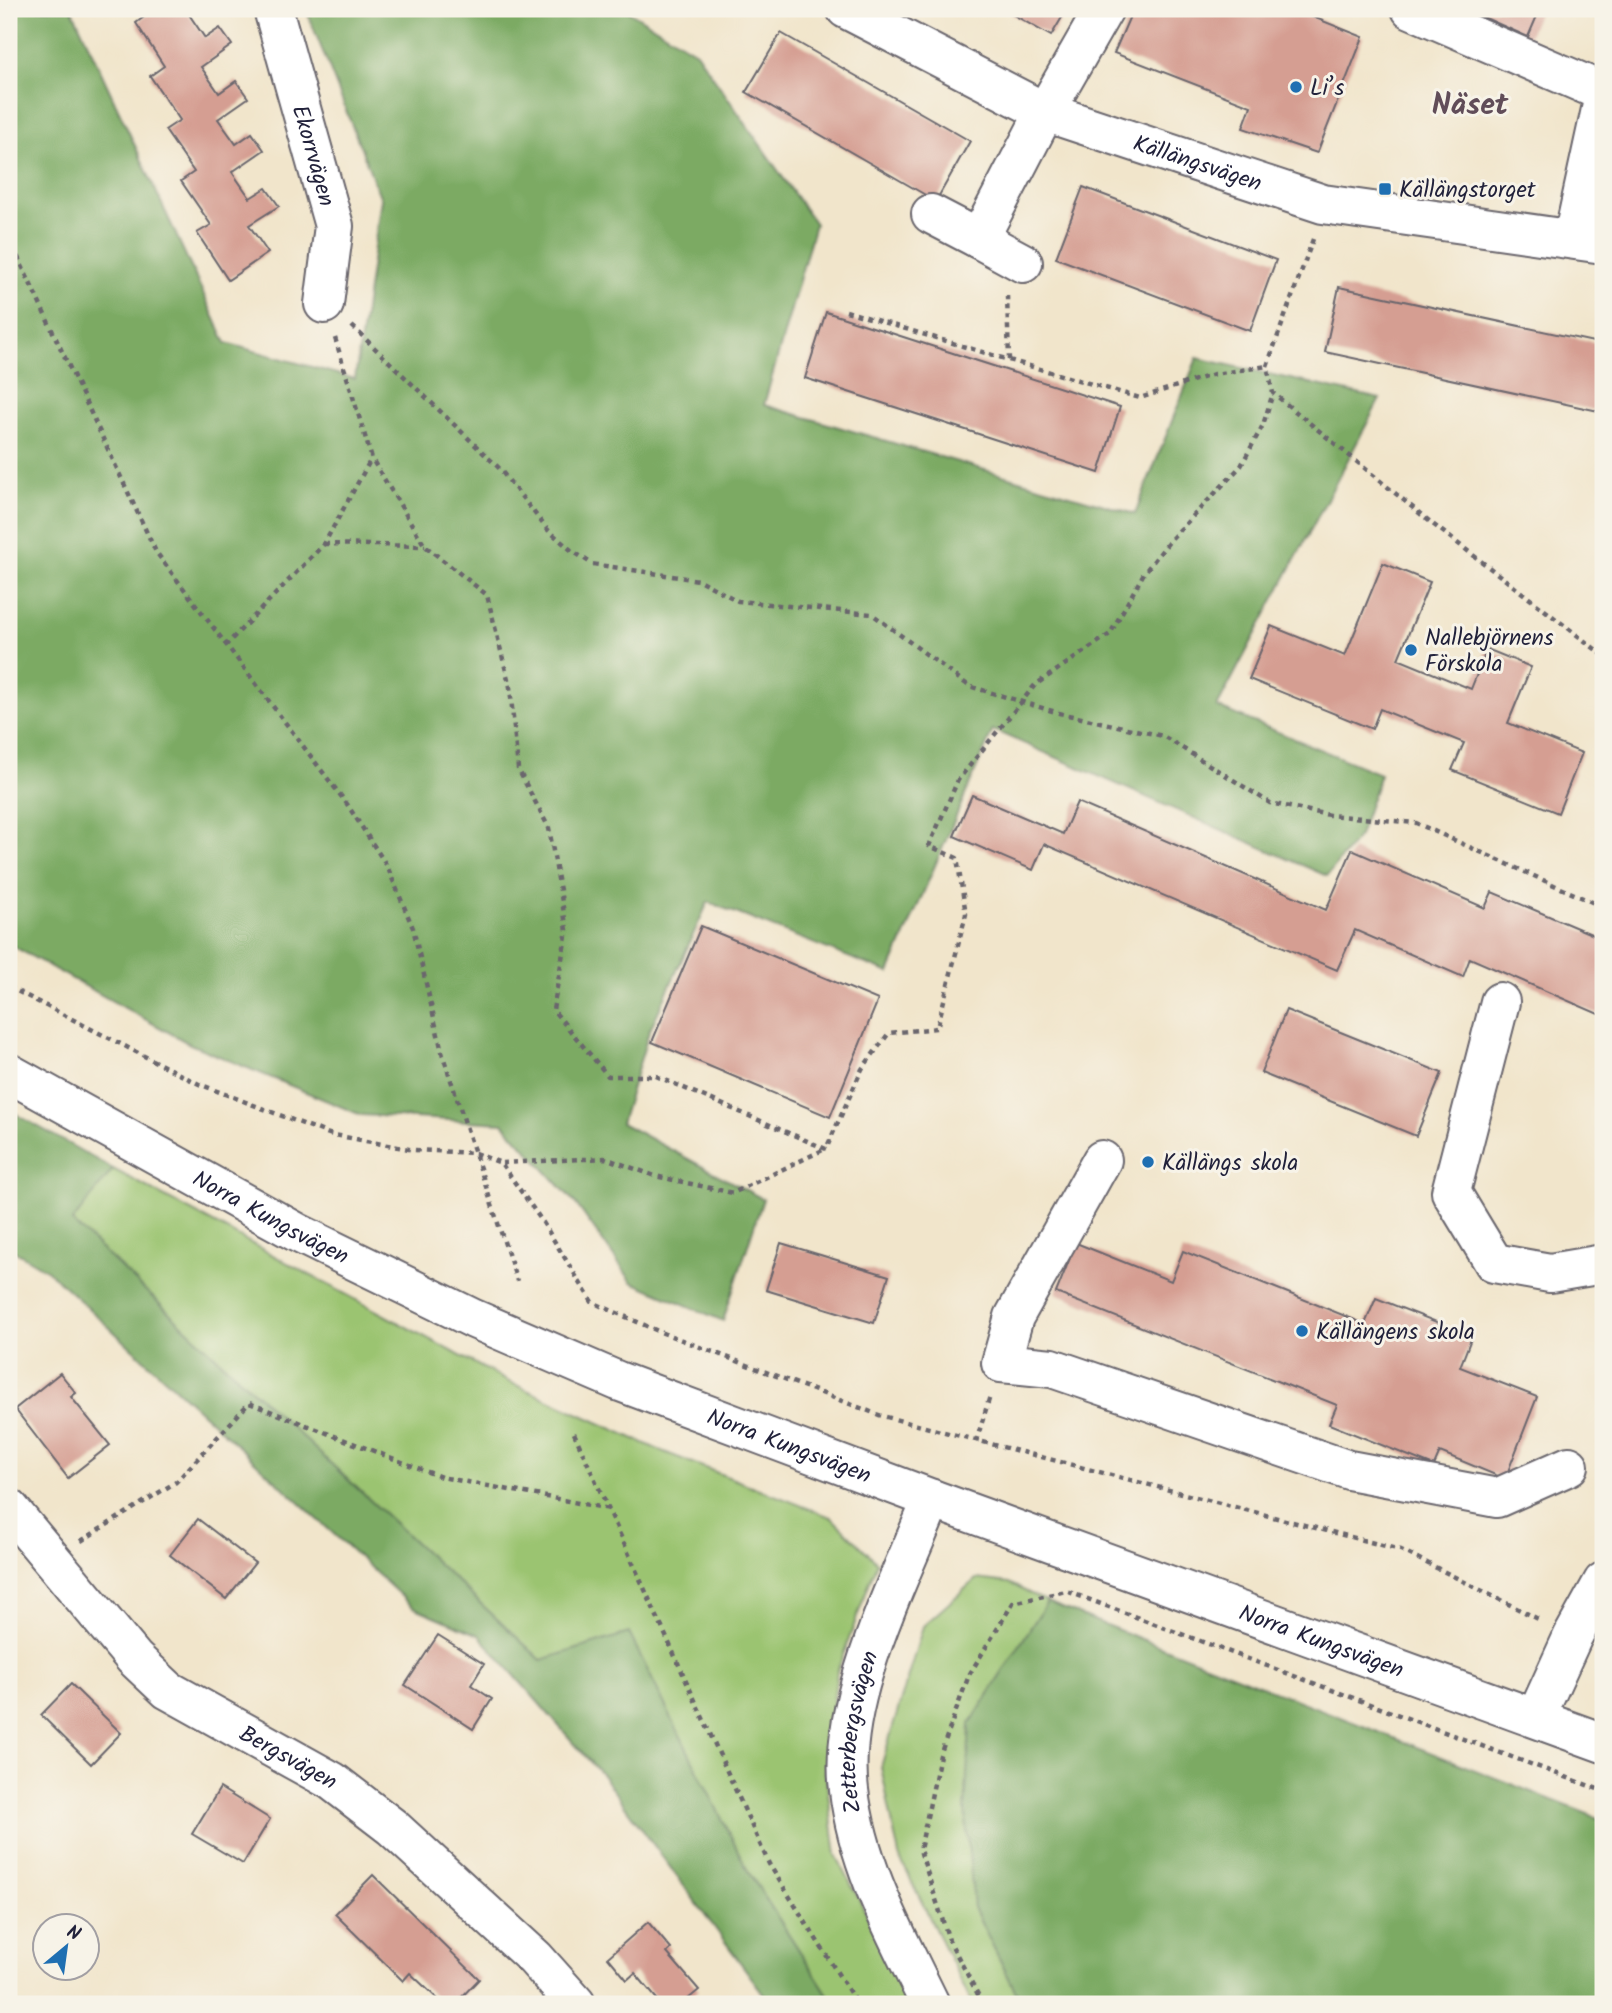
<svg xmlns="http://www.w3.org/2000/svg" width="1612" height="2013" font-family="Kalam,sans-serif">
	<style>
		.green { fill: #9bc471; stroke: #5e7356; stroke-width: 2 }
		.forest { fill: #7caa63; stroke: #4f664f; stroke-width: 2 }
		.building { fill: #d59e92 }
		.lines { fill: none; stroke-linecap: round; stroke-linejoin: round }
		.minor-casing { stroke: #6a666d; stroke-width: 42 }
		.major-casing { stroke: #6a666d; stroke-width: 42 }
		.path { stroke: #6a666d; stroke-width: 4.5; stroke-dasharray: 5 5; stroke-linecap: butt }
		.minor { stroke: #fff; stroke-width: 38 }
		.major { stroke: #fff; stroke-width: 38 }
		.poi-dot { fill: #1f6fb2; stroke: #f7f3e8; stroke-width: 2.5 }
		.labels { text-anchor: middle; stroke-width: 6; stroke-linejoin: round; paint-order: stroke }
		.poi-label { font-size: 23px; fill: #22223b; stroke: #f7f3e8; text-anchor: start }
		.street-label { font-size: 23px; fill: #22223b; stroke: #f7f3e8 }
		.district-label { font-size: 30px; font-weight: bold; fill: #614d59; stroke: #f7f3e8 }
	</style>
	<rect width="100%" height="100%" fill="#f7f3e8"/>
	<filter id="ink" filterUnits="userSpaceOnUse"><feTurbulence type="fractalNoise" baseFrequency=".0143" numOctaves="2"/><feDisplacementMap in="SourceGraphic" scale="14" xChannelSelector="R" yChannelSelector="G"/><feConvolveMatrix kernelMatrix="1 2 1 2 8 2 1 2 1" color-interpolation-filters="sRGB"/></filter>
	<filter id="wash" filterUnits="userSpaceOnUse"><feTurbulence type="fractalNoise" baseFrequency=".00686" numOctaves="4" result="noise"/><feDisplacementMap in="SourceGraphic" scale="28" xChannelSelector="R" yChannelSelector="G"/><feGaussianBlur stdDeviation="1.57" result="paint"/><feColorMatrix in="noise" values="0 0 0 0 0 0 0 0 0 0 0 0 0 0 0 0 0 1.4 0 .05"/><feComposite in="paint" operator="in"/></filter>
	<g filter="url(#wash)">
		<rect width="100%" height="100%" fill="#f1e5cb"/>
		<g class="green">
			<polygon points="113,1169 507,1381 659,1450 831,1517 877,1562 837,1672 825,1769 836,1855 913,2004 834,2004 749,1873 541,1660 72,1222"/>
			<polygon points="976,1579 1009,1583 1047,1602 970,1724 974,1908 1022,2004 972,2004 899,1856 881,1767 923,1626"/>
		</g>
		<g class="forest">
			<polygon points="9,9 72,9 226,343 355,379 381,199 306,9 625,9 696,52 815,224 764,405 1135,514 1197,358 1380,399 1217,707 1380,774 1359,836 1327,876 993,730 889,973 708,902 649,1032 621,1123 763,1199 723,1321 632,1282 576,1204 503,1123 361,1115 190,1044 9,944"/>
			<polygon points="9,1110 113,1169 72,1222 541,1660 629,1633 749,1873 834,2004 771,2004 602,1775 479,1635 413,1607 48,1271 9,1248"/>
			<polygon points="1047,1602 1603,1820 1603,2004 1022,2004 974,1908 965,1809 970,1724"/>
		</g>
		<g id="blocks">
			<g class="building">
				<polygon points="145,9 193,9 188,13 205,38 220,28 232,45 201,67 219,93 236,81 248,98 218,119 236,144 252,133 264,150 232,172 250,198 266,188 279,206 249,225 268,253 228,280 197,233 211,225 181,181 194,172 165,130 180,120 150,76 164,66 136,23 148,14"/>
				<polygon points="1003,9 1067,9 1051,36"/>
				<polygon points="1133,9 1293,9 1363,37 1317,153 1243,128 1251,106 1114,53"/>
				<polygon points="1465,9 1540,9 1528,37"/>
				<polygon points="781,33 970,141 936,201 746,92"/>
				<polygon points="1083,187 1276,260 1250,331 1056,258"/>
				<polygon points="1339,287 1603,344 1603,412 1325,352"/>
				<polygon points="826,312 1120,407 1099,473 805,378"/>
				<polygon points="1383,563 1430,582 1398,659 1471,689 1487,649 1531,667 1508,723 1582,753 1558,813 1452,770 1464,743 1380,709 1372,729 1249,679 1271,626 1345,656"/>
				<polygon points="972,795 1063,834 1077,802 1326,910 1352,850 1485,908 1492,892 1603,939 1603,1016 1470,958 1463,977 1355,930 1337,970 1044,844 1033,870 954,836"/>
				<polygon points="701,926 878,1000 830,1117 652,1042"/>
				<polygon points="1286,1010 1442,1073 1416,1136 1261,1073"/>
				<polygon points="781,1243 889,1276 874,1323 766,1290"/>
				<polygon points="1076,1243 1171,1281 1183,1251 1365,1324 1376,1298 1472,1336 1460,1367 1537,1397 1505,1479 1440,1452 1434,1466 1329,1424 1337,1405 1056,1293"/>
				<polygon points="60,1373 76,1393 71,1397 110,1445 68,1478 15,1409"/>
				<polygon points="198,1519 255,1563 226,1599 170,1555"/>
				<polygon points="438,1635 484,1664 471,1685 492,1699 473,1729 405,1685"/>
				<polygon points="71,1684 121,1733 91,1764 41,1715"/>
				<polygon points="220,1788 270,1819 243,1864 192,1834"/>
				<polygon points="373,1875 479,1979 455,2004 443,2004 410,1973 403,1981 335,1914"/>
				<polygon points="648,1922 671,1949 667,1953 699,1990 682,2004 661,2004 635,1973 627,1980 608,1957"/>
			</g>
		</g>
	</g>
	<g filter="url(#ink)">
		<use href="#blocks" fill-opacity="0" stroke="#6a666d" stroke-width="2"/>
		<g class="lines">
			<g class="minor-casing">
				<g id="minor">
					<path id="s1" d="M273 9 334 226 324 304"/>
					<path id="s2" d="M846 9 1045 112 1323 204 1603 244"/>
					<polyline points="1411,9 1603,92"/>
					<polyline points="931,214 979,239"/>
					<polyline points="1573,238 1603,100"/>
					<polyline points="1023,263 979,239 1045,112 1104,9"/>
					<polyline points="1500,1002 1451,1192 1494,1263 1550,1273 1603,1264"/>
					<polyline points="1102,1160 1014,1317 1001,1363 1052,1368 1349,1470 1497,1498 1569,1466"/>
					<path id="s3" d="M9 1508 134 1658 168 1690 332 1781 392 1827 535 1958 576 2004"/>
					<polyline points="1536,1717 1573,1636 1603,1582"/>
					<path id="s4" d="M930 2004C897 1936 858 1867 849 1790 837 1700 899 1582 932 1499"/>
				</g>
			</g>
			<g class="major-casing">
				<g id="major">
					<path id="s5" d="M9 1073 298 1233 474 1319 618 1381 932 1499 1603 1743"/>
				</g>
			</g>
			<g class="path">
				<polyline points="9,238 156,552 347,804 387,866 413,928 443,1056 517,1281"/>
				<polyline points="1313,239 1267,366 1273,393 1434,525 1603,655"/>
				<polyline points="846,311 1009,360 1007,296"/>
				<polyline points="352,326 499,468 547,529 571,550 592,564 699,580 738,601 872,614 969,686 1059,713 1163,736 1270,803 1329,815 1416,823 1603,907"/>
				<polyline points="335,338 372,459 425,546 487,595 510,687 518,769 549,828 567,930 553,1010 608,1076 656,1076 826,1149 862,1069 889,1033 937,1028 966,914 957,858 929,846 958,780 1035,685 1110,634 1144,573 1172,538 1241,466 1263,425 1273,393"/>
				<polyline points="1009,360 1140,398 1214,374 1267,366"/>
				<polyline points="324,544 425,546"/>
				<polyline points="225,646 324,544 371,459"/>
				<polyline points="9,987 199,1084 329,1134 414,1150 475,1153 501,1163 542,1221 592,1302 658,1331 879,1415 1401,1550 1542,1621"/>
				<polyline points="502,1163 605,1158 655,1176 733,1193 825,1149"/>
				<polyline points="574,1433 769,1864 857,2004"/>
				<polyline points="976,1442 990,1396"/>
				<polyline points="81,1541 176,1482 249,1403 441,1477 610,1509"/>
				<polyline points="983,2004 949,1940 920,1850 940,1755 969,1675 1013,1603 1066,1591 1603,1791"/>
			</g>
			<use href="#minor" class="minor"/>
			<use href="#major" class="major"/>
		</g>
	</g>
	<g class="poi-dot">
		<circle cx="1296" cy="87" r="7"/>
		<rect x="1378" y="182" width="14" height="14" rx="3.5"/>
		<circle cx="1411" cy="650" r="7"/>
		<circle cx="1148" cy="1162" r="7"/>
		<circle cx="1302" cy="1331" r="7"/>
	</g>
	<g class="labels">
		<g class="poi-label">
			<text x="1310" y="95">Li’s</text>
			<text x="1399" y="197">Källängstorget</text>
			<text x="1425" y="645">Nallebjörnens<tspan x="1425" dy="26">Förskola</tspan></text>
			<text x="1162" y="1170">Källängs skola</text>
			<text x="1316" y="1339">Källängens skola</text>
		</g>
		<g class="street-label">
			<text dy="8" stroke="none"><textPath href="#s1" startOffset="152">Ekorrvägen</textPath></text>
			<text dy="8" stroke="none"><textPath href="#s2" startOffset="385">Källängsvägen</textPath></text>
			<text dy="8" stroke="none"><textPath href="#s5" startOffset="299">Norra Kungsvägen</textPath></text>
			<text dy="8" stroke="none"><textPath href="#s5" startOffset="866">Norra Kungsvägen</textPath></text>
			<text dy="8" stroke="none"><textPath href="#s5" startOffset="1433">Norra Kungsvägen</textPath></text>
			<text dy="8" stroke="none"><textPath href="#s4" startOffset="289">Zetterbergsvägen</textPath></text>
			<text dy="8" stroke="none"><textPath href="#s3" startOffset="380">Bergsvägen</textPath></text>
		</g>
		<g class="district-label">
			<text x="1470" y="114">Näset</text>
		</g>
	</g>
	<rect width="1612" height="2013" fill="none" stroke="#f7f3e8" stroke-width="35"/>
	<g transform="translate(66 1947) rotate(29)"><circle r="33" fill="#f7f3e8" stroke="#a29fa3" stroke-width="2"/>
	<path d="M0-5L12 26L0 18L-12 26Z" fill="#1f6fb2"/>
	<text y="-10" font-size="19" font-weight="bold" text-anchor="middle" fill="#22223b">N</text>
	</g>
</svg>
